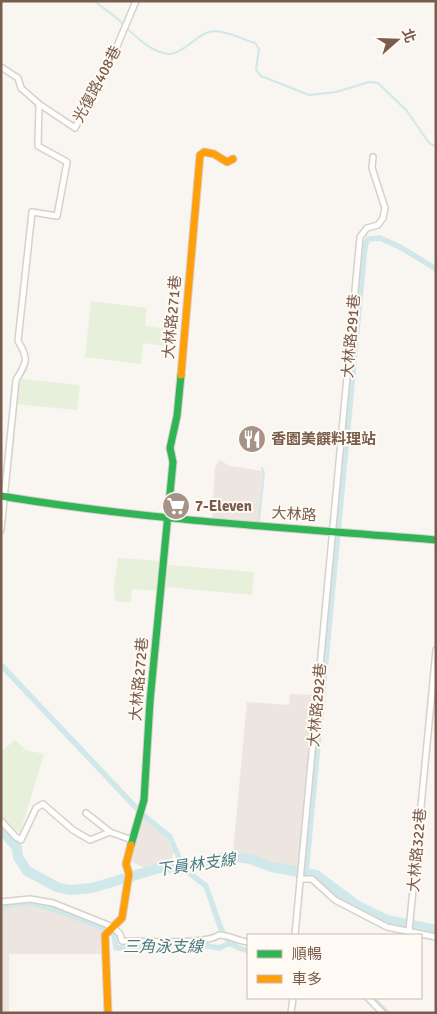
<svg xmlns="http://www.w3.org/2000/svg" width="437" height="1014" font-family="Signika,'Noto Sans TC',sans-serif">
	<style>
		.industrial { fill: #ede5e0 }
		.green { fill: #e7f0db }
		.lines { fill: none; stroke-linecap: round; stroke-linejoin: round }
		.stream { stroke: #d0e8ea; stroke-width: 2 }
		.canal { stroke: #d0e8ea; stroke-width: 5.5 }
		.river { stroke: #d0e8ea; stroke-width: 10 }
		.street-casing { stroke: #d7d1cb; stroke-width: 8 }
		.fast-casing { stroke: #d9d2cb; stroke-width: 9 }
		.slow-casing { stroke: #d9d2cb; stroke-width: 9 }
		.street { stroke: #fefefd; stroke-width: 5 }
		.fast { stroke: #30b455; stroke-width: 7 }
		.slow { stroke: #ff9f0a; stroke-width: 7 }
		.labels { text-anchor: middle; stroke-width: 4; stroke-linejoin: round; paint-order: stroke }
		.street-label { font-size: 15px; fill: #7a5c4d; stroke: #fffaf3 }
		.poi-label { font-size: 15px; font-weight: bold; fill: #7a5c4d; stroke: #fffaf3; text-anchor: start }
		.water-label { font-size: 16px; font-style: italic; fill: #437c86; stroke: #fffaf3 }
	</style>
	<rect width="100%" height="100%" fill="#f9f5f0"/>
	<g class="industrial">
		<polygon points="219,460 230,466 263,471 259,522 212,518 215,468"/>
		<polygon points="290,694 316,695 300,868 275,864 233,852 247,702 289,705"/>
		<polygon points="143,818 167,838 174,852 171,859 163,864 147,869 130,861"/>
		<polygon points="33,905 106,928 106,954 9,954 9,1013 1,1013 1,911 8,907"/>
	</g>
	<g class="green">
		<polygon points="91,301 147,308 145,326 167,329 165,346 143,343 141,364 85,357"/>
		<polygon points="22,379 80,385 77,410 15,404 18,382"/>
		<polygon points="118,558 162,561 159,591 132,589 131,603 115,601 114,588"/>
		<polygon points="168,565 254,572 252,595 166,587"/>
		<polygon points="15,740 26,750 44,754 20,833 8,824 1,815 1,752"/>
	</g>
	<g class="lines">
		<g class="stream">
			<path d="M94 1C102 7 111 13 119 20 132 33 149 52 169 54 180 55 196 37 206 33 220 27 241 39 255 43L259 49 256 70 261 76 309 95 336 92 369 82 378 83 407 111 429 143 436 147"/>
			<polyline points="259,521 264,473 262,468"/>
		</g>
		<g class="canal">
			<polyline points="1,665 143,815 170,837 184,869 206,886 221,929 230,943"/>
			<polyline points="306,872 365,246 368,239 380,238 402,248 436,269"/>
			<path d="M1 908C9 906 17 903 25 903 43 903 97 925 114 934L116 948 196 944 219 948 230 943 239 948 248 951"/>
			<polyline points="372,998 387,1013"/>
		</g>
		<polyline class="river" points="1,829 17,848 18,857 27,871 57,887 69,890 92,888 163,867 184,869 224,857 237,857 250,859 272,867 316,875 358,906 387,920 436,930"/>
		<g class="street-casing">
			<g id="street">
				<path d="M1 67 18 78 21 88 39 104 38 146 67 162 57 216 32 212 18 341C29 359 27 362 16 380L1 530"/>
				<polyline points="39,104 75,128 117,46 136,1"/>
				<polyline points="86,813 110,832"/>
				<polyline points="1,821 16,837 21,840 36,808 43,804 73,830 90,840 110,832 132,840"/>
				<polyline points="300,879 312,879 335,900 387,927 436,937"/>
				<path d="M1 902 30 899 53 903 113 927 120 934 122 941C142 941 205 945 219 935 230 935 237 941 248 942"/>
				<polyline points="409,931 436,650"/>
				<polyline points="295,935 360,237 367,228 378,225 383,218 385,208 372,168 373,157"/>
				<polyline points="368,998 383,1013"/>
				<polyline points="291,1013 293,998"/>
			</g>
		</g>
		<g class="fast-casing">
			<g id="fast">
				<path d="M1 496C145 520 291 528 436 540"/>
				<polyline points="131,845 144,800 150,701 173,462 170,448 177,416 181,375"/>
			</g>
		</g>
		<g class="slow-casing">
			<g id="slow">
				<polyline points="181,375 200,155 204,152 214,154 227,162 233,159"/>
				<polyline points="108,1013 105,935 122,918 129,874 126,864 131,845"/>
			</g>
		</g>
		<use href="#street" class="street"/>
		<use href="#fast" class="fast"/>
		<use href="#slow" class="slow"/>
	</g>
	<defs>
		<g id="restaurant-disc" transform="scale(1.4375)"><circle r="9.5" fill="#a69286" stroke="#fffaf3"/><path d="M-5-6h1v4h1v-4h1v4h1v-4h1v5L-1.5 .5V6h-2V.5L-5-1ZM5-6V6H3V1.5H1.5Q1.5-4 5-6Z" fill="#fff"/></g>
		<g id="supermarket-disc" transform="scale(1.4375)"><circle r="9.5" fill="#a69286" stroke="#fffaf3"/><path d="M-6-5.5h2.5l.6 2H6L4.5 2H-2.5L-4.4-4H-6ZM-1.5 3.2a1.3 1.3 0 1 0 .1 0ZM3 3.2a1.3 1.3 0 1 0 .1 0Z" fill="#fff"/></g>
	</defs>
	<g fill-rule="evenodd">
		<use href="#restaurant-disc" x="252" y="439"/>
		<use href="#supermarket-disc" x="176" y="506"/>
	</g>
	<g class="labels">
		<g class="street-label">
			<text transform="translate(97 84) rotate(-62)" y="5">光復路408巷</text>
			<text transform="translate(172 317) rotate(-85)" y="5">大林路271巷</text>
			<text transform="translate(351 336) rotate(-85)" y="5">大林路291巷</text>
			<text transform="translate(294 514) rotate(4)" y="5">大林路</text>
			<text transform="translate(139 679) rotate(-85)" y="5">大林路272巷</text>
			<text transform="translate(317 705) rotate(-85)" y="5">大林路292巷</text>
			<text transform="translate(417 850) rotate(-85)" y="5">大林路322巷</text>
		</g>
		<g class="poi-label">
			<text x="271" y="444">香園美饌料理站</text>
			<text x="195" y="511">7-Eleven</text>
		</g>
		<g class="water-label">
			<text transform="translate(196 864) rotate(-8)" y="6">下員林支線</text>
			<text x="163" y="952">三角泳支線</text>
		</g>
	</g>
	<rect width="437" height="1014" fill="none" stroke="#7a5c4d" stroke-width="5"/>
	<rect x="247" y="934" width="175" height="65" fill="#fffaf3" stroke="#cabbb1"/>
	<rect x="257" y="950" width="25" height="8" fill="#30b455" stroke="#cabbb1"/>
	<text x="292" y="959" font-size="15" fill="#7a5c4d">順暢</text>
	<rect x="257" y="975" width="25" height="8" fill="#ff9f0a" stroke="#cabbb1"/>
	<text x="292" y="984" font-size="15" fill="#7a5c4d">車多</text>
	<g transform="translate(397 40) rotate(70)" stroke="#fffaf3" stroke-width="4" paint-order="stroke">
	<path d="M0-4L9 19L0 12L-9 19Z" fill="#7a5c4d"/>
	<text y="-8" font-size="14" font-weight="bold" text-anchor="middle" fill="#7a5c4d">北</text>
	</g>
</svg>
